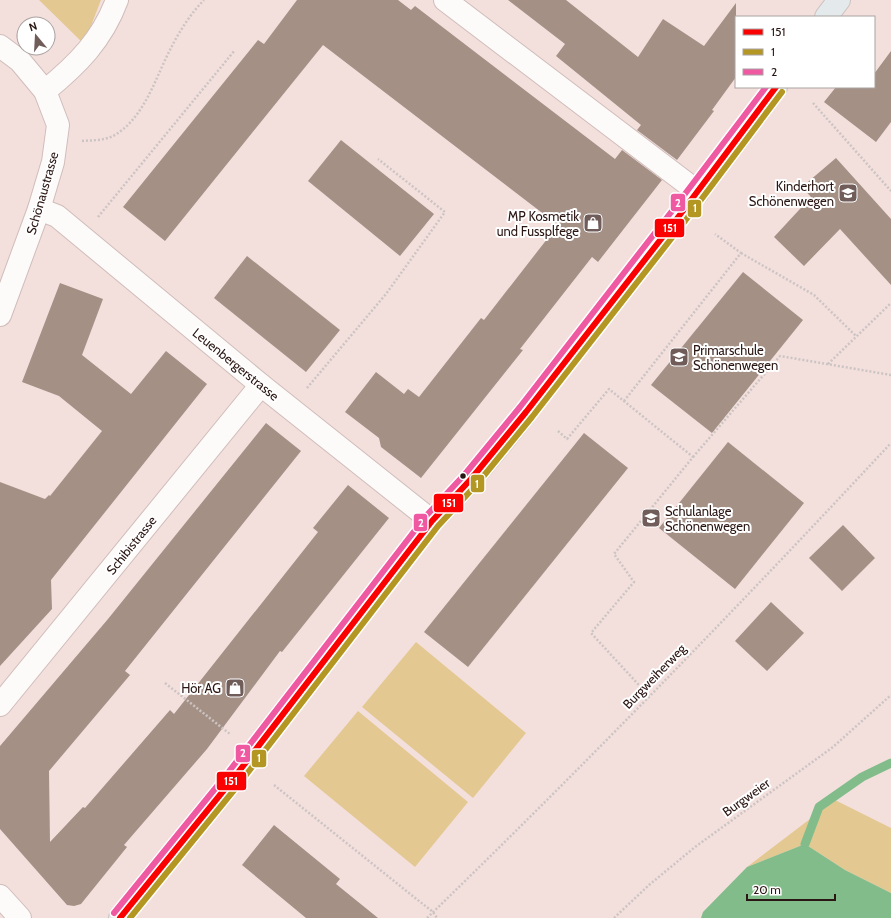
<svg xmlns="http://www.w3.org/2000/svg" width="891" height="918" font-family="Cabin,sans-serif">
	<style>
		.green { fill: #e4c891 }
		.water { fill: #82bc8b }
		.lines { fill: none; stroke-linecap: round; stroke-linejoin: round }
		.stream { stroke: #82bc8b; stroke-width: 9 }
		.building { fill: #a59086 }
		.minor-casing { stroke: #d0bdba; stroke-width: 24 }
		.major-casing { stroke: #ccc1bf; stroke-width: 24 }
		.path { stroke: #ccc4c3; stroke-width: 2.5; stroke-dasharray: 2 2; stroke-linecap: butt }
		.minor { stroke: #fdfafa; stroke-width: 22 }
		.major { stroke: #e4eaeb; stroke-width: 22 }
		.bus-1-casing { stroke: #fff; stroke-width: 9 }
		.bus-2-casing { stroke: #fff; stroke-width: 9 }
		.bus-3-casing { stroke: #fff; stroke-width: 9 }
		.bus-1 { stroke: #fa0000; stroke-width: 6 }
		.bus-2 { stroke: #b49723; stroke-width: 6 }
		.bus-3 { stroke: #ef59a1; stroke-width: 6 }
		.bus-dot { fill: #2a1613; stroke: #fff; stroke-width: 1.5 }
		.labels { text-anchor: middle; stroke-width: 4; stroke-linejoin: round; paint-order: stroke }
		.poi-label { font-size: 13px; fill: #2a1613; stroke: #fff; text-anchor: end }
		.street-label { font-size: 13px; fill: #2a1613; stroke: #fff }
		.line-badge { stroke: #fff; stroke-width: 1.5 }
		.badge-label { font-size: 11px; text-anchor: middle; font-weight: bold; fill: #fff }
	</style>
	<rect width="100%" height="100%" fill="#f3e0dd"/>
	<g class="green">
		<polygon points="39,0 101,0 84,44"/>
		<polygon points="416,642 526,733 473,798 362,707"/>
		<polygon points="358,711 468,802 415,867 304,776"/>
		<polygon points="835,800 891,828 891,893 845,870 805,844 747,867"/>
	</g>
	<polygon class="water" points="805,844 845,870 891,893 891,918 701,918 703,912 747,867"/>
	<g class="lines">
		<polyline class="stream" points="805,844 819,807 862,777 891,763"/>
	</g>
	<g class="building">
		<polygon points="297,0 398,0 411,10 415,6 615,159 622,150 662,180 598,262 592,257 520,349 523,350 421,478 381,447 379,438 345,412 376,372 404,394 408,389 419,397 481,318 484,320 558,225 323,45 165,241 123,207 258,40 264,44"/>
		<polygon points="508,0 566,0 638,57 663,19 704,46 736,3 736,77 712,110 714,111 677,160 637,130 641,125 556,56 565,44"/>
		<polygon points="891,51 891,122 876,142 824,102 836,87 874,87 874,74"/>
		<polygon points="341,140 434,214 400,256 308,181"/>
		<polygon points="836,158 891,219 891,285 840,229 804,266 774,237 811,197 802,187"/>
		<polygon points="247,256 340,330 306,372 214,298"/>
		<polygon points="743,272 803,320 712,433 651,385"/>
		<polygon points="60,283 103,299 82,355 131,394 166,351 207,384 51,580 52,609 0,666 0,482 45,499 49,495 50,496 102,431 59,396 22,382"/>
		<polygon points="266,423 301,451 125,671 130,675 49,771 50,842 83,807 85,808 170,710 174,714 318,532 313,528 348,485 389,518 282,652 280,651 207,749 124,845 127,847 81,904 74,906 67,905 0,829 0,746 108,619"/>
		<polygon points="584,433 628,468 468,667 424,632"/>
		<polygon points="728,442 804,503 735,589 659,528"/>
		<polygon points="843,525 875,558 842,591 809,558"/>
		<polygon points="771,602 804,633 767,671 735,641"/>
		<polygon points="274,825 340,879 336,884 378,918 306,918 242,865"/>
	</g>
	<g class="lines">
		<g class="minor-casing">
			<g id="minor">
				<polyline points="445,0 698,192"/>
				<polyline points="0,46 20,61 45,91 58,125 53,162 39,209 0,315"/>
				<path d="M45 91C78 64 102 40 117 0"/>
				<polyline points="39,209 57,216 261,385 432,521"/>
				<polyline points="0,705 261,385"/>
				<polyline points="0,896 20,918"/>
			</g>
		</g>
		<g class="major-casing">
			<g id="major">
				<polyline points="826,17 839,0"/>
				<path d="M120 918 233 779 432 521C486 467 532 404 579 344 646 259 712 174 776 87"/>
			</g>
		</g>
		<g class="path">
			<polyline points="813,103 891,191"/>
			<path d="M82 141C94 140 107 141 118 133 146 114 156 76 171 48 179 32 191 13 204 0"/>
			<polyline points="98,217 235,50"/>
			<polyline points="741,253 814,295 856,336"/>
			<polyline points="828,364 891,303"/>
			<polyline points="307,388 386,294 445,212 378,159"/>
			<polyline points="624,401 741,253 715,234"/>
			<polyline points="558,431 567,439 609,389 693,457 614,554 634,582 591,633 649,696"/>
			<polyline points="693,457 780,356 891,375"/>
			<polyline points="165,683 230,734"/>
			<polyline points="274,785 409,893 433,912 437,918"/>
			<path d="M427 918C586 764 740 605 891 443"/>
			<polyline points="614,918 649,885 695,847 833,747 891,695"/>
		</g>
		<use href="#minor" class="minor"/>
		<use href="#major" class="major"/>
		<g class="bus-1-casing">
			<polyline id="bus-1" points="120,918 233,779 432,521 471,479 526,412 679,216 776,87"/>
		</g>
		<g class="bus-2-casing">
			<polyline id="bus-2" points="130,918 239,784 438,526 477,484 532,417 685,221 782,92"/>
		</g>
		<g class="bus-3-casing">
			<polyline id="bus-3" points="114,913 227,774 426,516 465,474 520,407 672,211 766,87"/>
		</g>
		<use href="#bus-1" class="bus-1"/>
		<use href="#bus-2" class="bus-2"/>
		<use href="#bus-3" class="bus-3"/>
	</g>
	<defs>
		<g id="school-square" transform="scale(1)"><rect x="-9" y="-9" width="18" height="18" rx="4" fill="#705d5a" stroke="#fff"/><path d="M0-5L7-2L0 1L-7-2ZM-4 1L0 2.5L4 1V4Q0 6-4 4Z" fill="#fff"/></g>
		<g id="shop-square" transform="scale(1)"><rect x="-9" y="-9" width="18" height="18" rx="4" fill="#705d5a" stroke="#fff"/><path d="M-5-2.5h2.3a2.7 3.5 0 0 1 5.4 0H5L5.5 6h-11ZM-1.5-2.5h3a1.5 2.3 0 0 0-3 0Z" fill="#fff"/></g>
	</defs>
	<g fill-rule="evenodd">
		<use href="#school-square" x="848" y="193"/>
		<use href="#shop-square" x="593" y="223"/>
		<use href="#school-square" x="679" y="357"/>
		<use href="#school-square" x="651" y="518"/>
		<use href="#shop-square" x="235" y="688"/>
	</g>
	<circle class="bus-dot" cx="463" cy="476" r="3.5"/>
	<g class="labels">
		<g class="poi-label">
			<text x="834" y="191">Kinderhort<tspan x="834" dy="15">Schönenwegen</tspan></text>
			<text x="579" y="221">MP Kosmetik<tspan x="579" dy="15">und Fussplfege</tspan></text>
			<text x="693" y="355" text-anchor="start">Primarschule<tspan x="693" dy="15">Schönenwegen</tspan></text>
			<text x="665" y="516" text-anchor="start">Schulanlage<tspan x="665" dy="15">Schönenwegen</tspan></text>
			<text x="221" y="693">Hör AG</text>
		</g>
		<g class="street-label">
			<text transform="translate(42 193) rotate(-74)" y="5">Schönaustrasse</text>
			<text transform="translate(236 364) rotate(39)" y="5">Leuenbergerstrasse</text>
			<text transform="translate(131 545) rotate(-51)" y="5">Schibistrasse</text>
			<text transform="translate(654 676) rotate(-46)" y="5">Burgweiherweg</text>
			<text transform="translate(746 797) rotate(-36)" y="5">Burgweier</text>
		</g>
	</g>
	<g class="line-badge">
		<rect x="670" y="193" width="16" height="19" rx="4" fill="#ef59a1"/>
		<rect x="687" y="199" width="15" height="19" rx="4" fill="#b49723"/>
		<rect x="654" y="218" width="31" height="20" rx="4" fill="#fa0000"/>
		<rect x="470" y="474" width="15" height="19" rx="4" fill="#b49723"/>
		<rect x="433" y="493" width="31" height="20" rx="4" fill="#fa0000"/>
		<rect x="413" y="513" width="15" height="19" rx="4" fill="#ef59a1"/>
		<rect x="235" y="744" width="16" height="19" rx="4" fill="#ef59a1"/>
		<rect x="251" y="749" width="16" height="19" rx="4" fill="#b49723"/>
		<rect x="216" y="771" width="31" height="20" rx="4" fill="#fa0000"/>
	</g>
	<g class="badge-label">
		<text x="678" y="207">2</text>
		<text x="695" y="212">1</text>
		<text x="670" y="232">151</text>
		<text x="477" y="488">1</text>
		<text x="449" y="507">151</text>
		<text x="421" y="527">2</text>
		<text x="243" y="757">2</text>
		<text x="259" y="762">1</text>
		<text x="231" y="785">151</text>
	</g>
	<rect x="735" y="16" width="140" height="72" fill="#ffffff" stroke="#aaa2a1"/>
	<rect x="743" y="29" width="20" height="6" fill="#fa0000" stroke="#aaa2a1"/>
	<text x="771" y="36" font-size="12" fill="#2a1613">151</text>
	<rect x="743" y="49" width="20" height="6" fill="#b49723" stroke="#aaa2a1"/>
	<text x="771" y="56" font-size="12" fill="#2a1613">1</text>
	<rect x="743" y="69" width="20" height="6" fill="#ef59a1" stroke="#aaa2a1"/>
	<text x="771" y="76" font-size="12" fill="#2a1613">2</text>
	<g transform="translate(36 36) rotate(342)"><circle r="19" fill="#ffffff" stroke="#aaa2a1"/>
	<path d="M0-3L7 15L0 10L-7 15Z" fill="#705d5a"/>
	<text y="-6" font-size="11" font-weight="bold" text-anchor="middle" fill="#2a1613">N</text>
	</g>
	<path d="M747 894v6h88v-6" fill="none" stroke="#2a1613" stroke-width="2"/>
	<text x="753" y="894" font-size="12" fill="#2a1613" stroke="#ffffff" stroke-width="3" paint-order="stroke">20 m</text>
</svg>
